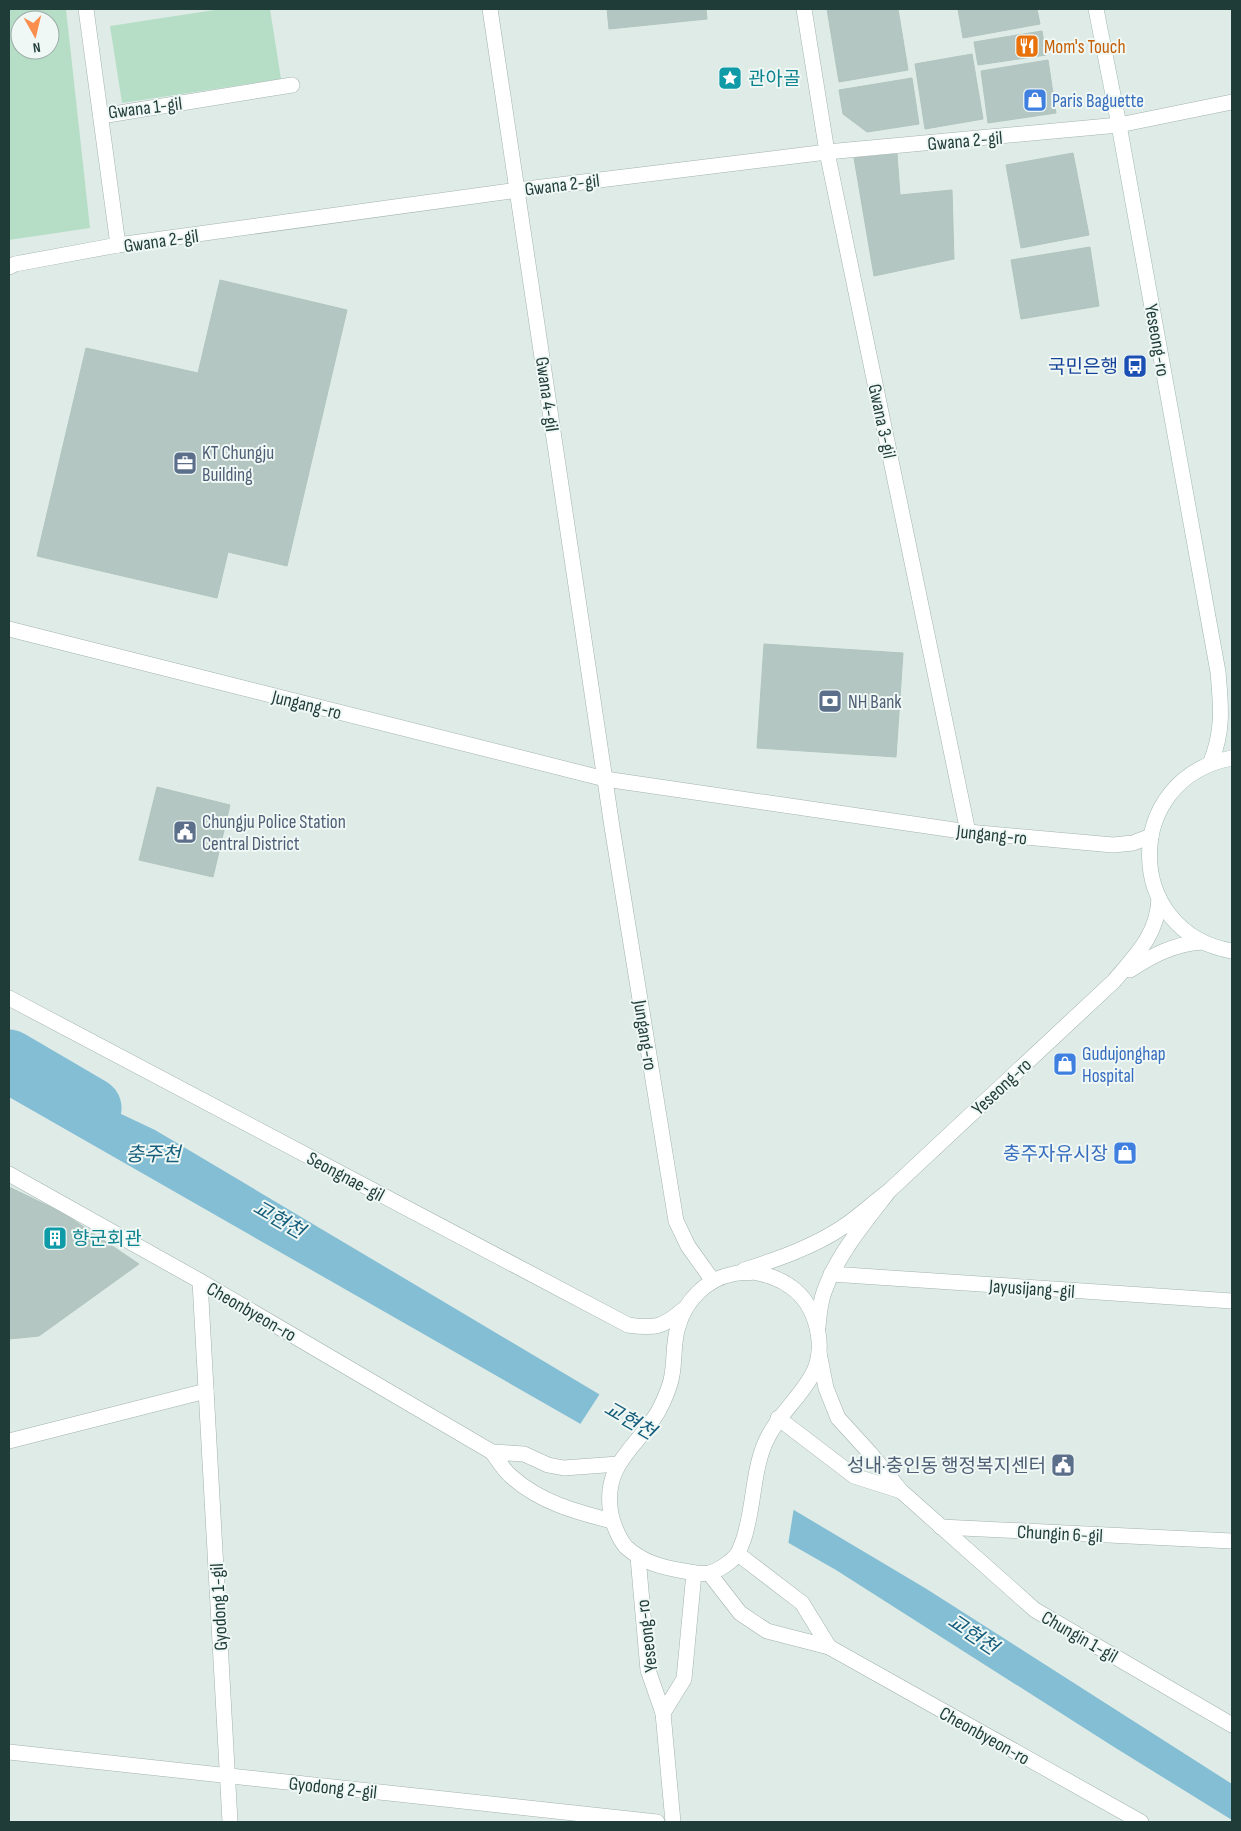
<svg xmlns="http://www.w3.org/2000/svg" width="1241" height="1831" font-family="'Sofia Sans Condensed','Noto Sans KR',sans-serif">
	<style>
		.green { fill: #b6dec6; fill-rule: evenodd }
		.water { fill: #83bed4 }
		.pier { fill: #dfebe7 }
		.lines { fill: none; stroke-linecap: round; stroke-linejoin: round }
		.river { stroke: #83bed4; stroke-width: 61 }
		.building { fill: #b4c6c1; stroke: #b1c5bf }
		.pedestrian-casing { stroke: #a2b3af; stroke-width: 16 }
		.minor-casing { stroke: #a2b3af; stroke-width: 16 }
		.tertiary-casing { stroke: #a2b3af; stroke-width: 16 }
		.secondary-casing { stroke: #9db8b1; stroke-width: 16 }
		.pedestrian { stroke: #fff; stroke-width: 15 }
		.minor { stroke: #fff; stroke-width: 15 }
		.tertiary { stroke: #fff; stroke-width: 15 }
		.secondary { stroke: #fff; stroke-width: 15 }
		.labels { text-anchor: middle; stroke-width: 4; stroke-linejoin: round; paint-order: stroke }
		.food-label { font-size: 19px; fill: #c56008; stroke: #f0f8f5; text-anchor: start }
		.culture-label { font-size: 19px; fill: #0d838f; stroke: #f0f8f5; text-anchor: start }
		.shop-label { font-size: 19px; fill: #366cbe; stroke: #f0f8f5; text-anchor: start }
		.street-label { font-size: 19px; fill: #1f3c38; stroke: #f0f8f5 }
		.transit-label { font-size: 19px; fill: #164399; stroke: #f0f8f5; text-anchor: end }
		.service-label { font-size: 19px; fill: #4e5e75; stroke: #f0f8f5; text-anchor: start }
		.water-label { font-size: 20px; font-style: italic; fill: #165e7b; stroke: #f0f8f5 }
	</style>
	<rect width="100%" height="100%" fill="#dfebe7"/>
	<g class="green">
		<path d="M9 9H66L90 228 9 240ZM20 20H50V50H20Z"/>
		<polygon points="221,9 270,9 281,79 122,103 110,26"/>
	</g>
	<polygon class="water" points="9,1061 155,1130 925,1588 1232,1784 1232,1820 1114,1747 836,1570 9,1097"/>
	<polygon class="pier" points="601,1392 794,1507 788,1545 579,1426"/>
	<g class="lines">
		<polyline class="river" points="9,1060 91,1108"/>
	</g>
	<g class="building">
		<polygon points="607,9 706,9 707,19 609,29"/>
		<polygon points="827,9 898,9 908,70 839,82"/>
		<polygon points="958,9 1037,9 1040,24 963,38"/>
		<polygon points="1042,31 1046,55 978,65 974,42"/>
		<polygon points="972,54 983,119 925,129 915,64"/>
		<polygon points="1048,60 1056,113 988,123 981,71"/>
		<polygon points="912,78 919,124 867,132 843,114 839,90"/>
		<polygon points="1073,153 1089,235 1021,248 1006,165"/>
		<polygon points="897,154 900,195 952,190 954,259 874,276 854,158"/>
		<polygon points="1090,247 1099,306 1021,319 1011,260"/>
		<polygon points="220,280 347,310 287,566 228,552 217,598 37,556 86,348 198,373"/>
		<polygon points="764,644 903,653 896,757 757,748"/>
		<polygon points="157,787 230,805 213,877 139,860"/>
		<polygon points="9,1187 63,1213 139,1264 39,1336 9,1339"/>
	</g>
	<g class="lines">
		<g class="pedestrian-casing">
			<polyline id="pedestrian" points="831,1274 1232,1301"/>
		</g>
		<g class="minor-casing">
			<g id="minor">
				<polyline points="86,9 118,245"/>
				<polyline points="490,9 612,827 676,1221 688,1246 713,1281"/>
				<polyline points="804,9 827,152 968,832"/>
				<polyline points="101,116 292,85"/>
				<polyline points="9,267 15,264 118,245 518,190 827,152 1119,125 1232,102"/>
				<path d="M9 998 628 1325C656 1329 663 1327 684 1309"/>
				<polyline points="200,1281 230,1822"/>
				<polyline points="778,1418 854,1476 901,1491 870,1453 838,1418 826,1388 819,1353"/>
				<polyline points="9,1441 206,1391"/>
				<polyline points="901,1491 1035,1610 1232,1725"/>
				<polyline points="941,1527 1232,1541"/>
				<polyline points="9,1752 657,1822"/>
			</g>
		</g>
		<g class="tertiary-casing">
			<g id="tertiary">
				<polyline points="9,629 605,779 968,832 1113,845 1133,843 1151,836"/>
				<path d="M1130 970C1153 955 1174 944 1202 942"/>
				<polyline points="9,1174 200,1281 492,1452"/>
				<path d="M889 1191 1114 981C1136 955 1158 934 1159 898"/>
				<path d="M744 1270C778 1259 813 1247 843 1227 859 1216 873 1203 889 1191 865 1222 837 1255 824 1292 820 1303 819 1315 818 1327"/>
				<path d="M753 1272C767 1275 779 1278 791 1287 817 1305 828 1349 811 1377 797 1401 777 1416 765 1443 752 1474 754 1510 743 1541 741 1545 740 1550 738 1553 733 1561 718 1571 709 1573 701 1575 692 1572 684 1571 661 1567 644 1563 626 1547 619 1539 613 1524 611 1514 601 1459 644 1445 663 1402 667 1393 671 1384 672 1375 675 1359 673 1342 678 1327 685 1301 706 1279 733 1274 739 1272 747 1273 753 1272Z"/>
				<path d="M612 1521C576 1512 540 1502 512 1477 504 1471 498 1460 492 1452L524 1454 548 1465 564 1468 618 1464"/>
				<polyline points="638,1557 648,1670 663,1713 684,1679 694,1573"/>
				<polyline points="709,1573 740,1613 767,1631 829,1647 802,1603 738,1554"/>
				<polyline points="829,1647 1141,1822"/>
				<polyline points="663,1713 673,1822"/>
			</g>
		</g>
		<g class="secondary-casing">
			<g id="secondary">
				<path d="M1096 9 1119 125 1218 672C1221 706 1224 731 1210 764"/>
				<path d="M1232 758C1122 778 1122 932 1232 951"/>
			</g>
		</g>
		<use href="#pedestrian" class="pedestrian"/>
		<use href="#minor" class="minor"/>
		<use href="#tertiary" class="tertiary"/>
		<use href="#secondary" class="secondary"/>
	</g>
	<defs>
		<g id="restaurant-square" transform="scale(1.25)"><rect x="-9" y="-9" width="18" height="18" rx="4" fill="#e8710a" stroke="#f0f8f5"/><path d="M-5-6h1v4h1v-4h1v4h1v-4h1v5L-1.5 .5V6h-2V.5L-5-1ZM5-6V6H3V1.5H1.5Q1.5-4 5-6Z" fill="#fff"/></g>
		<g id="sight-square" transform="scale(1.25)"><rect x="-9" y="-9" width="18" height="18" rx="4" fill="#0f9aa8" stroke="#f0f8f5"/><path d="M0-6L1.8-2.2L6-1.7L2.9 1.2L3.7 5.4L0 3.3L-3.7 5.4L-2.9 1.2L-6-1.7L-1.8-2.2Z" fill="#fff"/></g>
		<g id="shop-square" transform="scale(1.25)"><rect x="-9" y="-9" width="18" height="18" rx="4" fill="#3f7fe0" stroke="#f0f8f5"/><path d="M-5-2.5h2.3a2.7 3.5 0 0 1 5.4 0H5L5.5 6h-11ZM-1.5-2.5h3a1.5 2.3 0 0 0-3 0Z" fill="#fff"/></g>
		<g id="bus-square" transform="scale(1.25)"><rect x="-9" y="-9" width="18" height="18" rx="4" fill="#1a4fb4" stroke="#f0f8f5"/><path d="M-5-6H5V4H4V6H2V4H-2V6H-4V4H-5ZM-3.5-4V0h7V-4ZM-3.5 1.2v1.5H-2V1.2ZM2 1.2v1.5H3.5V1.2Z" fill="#fff"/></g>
		<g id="office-square" transform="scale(1.25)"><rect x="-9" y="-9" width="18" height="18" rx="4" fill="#5c6f8a" stroke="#f0f8f5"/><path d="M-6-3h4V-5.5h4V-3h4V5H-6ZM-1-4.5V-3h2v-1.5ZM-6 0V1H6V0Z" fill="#fff"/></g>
		<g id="bank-square" transform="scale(1.25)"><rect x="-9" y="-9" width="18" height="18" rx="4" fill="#5c6f8a" stroke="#f0f8f5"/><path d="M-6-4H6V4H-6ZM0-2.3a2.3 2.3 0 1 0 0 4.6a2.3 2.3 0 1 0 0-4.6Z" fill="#fff"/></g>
		<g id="civic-square" transform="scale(1.25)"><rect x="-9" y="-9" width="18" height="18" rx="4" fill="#5c6f8a" stroke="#f0f8f5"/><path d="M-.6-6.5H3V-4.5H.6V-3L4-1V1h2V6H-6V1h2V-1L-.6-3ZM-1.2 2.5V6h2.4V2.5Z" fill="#fff"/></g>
		<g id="building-square" transform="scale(1.25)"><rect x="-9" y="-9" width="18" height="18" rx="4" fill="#0f9aa8" stroke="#f0f8f5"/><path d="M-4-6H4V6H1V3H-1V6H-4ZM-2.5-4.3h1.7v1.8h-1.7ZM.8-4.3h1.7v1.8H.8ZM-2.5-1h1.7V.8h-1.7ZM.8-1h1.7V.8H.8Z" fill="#fff"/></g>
	</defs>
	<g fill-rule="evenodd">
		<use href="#restaurant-square" x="1027" y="46"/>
		<use href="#sight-square" x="730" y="78"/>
		<use href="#shop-square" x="1035" y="100"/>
		<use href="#bus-square" x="1135" y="366"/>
		<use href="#office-square" x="185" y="463"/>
		<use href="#bank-square" x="830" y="701"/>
		<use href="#civic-square" x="185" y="832"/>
		<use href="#shop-square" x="1065" y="1064"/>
		<use href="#shop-square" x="1125" y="1153"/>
		<use href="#building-square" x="55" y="1238"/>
		<use href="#civic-square" x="1063" y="1465"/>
	</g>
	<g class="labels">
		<g class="food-label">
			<text x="1044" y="53">Mom's Touch</text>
		</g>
		<g class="culture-label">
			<text x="748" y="85">관아골</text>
			<text x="72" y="1245">향군회관</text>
		</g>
		<g class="shop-label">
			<text x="1052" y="107">Paris Baguette</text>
			<text x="1082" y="1060">Gudujonghap<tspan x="1082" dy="22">Hospital</tspan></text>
			<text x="1108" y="1160" text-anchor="end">충주자유시장</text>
		</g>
		<g class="street-label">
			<text transform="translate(145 107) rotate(-7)" y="7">Gwana 1-gil</text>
			<text transform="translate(965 140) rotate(-5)" y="7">Gwana 2-gil</text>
			<text transform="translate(562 184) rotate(-7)" y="7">Gwana 2-gil</text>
			<text transform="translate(161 240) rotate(-8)" y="7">Gwana 2-gil</text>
			<text transform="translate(1158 340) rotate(80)" y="7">Yeseong-ro</text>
			<text transform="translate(548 394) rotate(82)" y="7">Gwana 4-gil</text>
			<text transform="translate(883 421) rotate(78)" y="7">Gwana 3-gil</text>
			<text transform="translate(307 704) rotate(14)" y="7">Jungang-ro</text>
			<text transform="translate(992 834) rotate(6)" y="7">Jungang-ro</text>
			<text transform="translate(646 1035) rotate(81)" y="7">Jungang-ro</text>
			<text transform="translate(1001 1086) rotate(-43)" y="7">Yeseong-ro</text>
			<text transform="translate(346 1176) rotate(28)" y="7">Seongnae-gil</text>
			<text transform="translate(1032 1288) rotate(4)" y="7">Jayusijang-gil</text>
			<text transform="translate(252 1311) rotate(30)" y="7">Cheonbyeon-ro</text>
			<text transform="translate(1060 1533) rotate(3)" y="7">Chungin 6-gil</text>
			<text transform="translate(218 1607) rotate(-93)" y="7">Gyodong 1-gil</text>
			<text transform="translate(646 1636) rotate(-97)" y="7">Yeseong-ro</text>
			<text transform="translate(1080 1636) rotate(30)" y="7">Chungin 1-gil</text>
			<text transform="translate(985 1735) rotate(29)" y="7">Cheonbyeon-ro</text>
			<text transform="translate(333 1787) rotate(6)" y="7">Gyodong 2-gil</text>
		</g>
		<g class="transit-label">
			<text x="1118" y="373">국민은행</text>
		</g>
		<g class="service-label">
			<text x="202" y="459">KT Chungju<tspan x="202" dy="22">Building</tspan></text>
			<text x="848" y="708">NH Bank</text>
			<text x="202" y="828">Chungju Police Station<tspan x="202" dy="22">Central District</tspan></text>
			<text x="1046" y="1472" text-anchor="end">성내·충인동 행정복지센터</text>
		</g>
		<g class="water-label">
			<text x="153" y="1161">충주천</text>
			<text transform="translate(279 1219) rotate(30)" y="7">교현천</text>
			<text transform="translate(630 1420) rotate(30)" y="7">교현천</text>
			<text transform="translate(973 1634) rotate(34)" y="7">교현천</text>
		</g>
	</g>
	<rect width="1241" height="1831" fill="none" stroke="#1f3c38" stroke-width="20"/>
	<g transform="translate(35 35) rotate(172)"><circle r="24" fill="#f0f8f5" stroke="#9cada9"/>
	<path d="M0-4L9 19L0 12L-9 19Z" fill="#fa8e4e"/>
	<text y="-8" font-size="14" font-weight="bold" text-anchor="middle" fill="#1f3c38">N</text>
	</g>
</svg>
